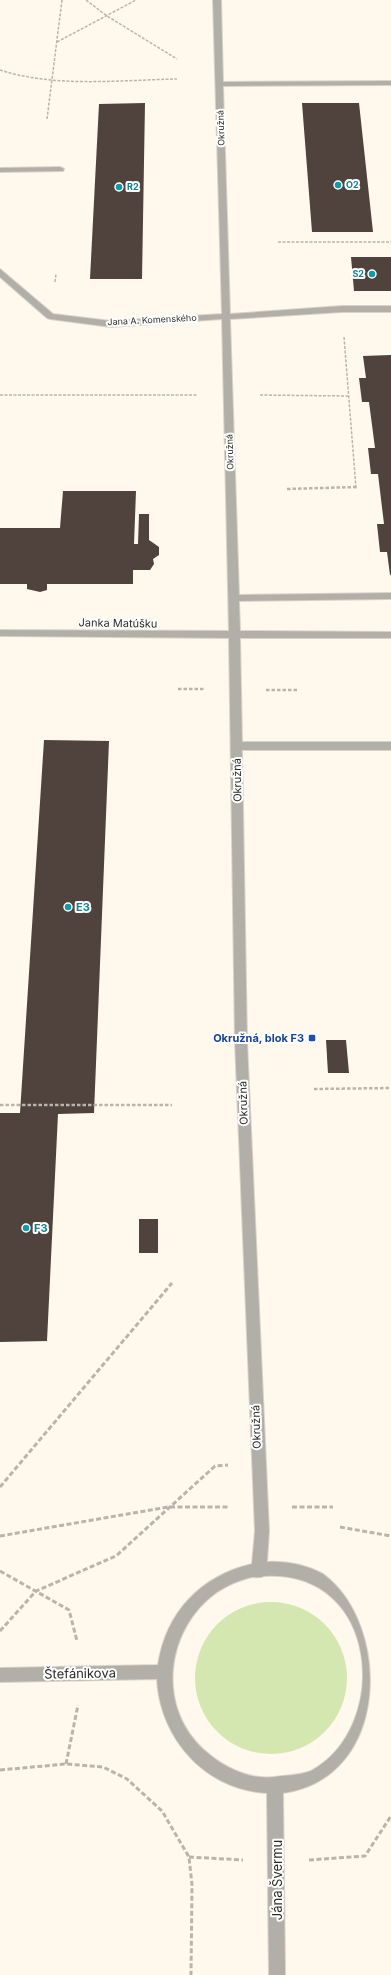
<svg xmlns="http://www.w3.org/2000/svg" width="391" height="1975" font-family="Inter,sans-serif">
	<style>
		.green { fill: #d5e7b0 }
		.building { fill: #50423d }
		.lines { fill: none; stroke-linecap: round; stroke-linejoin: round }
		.minor-casing { stroke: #d9d3c9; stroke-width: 2 }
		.path-far2 { stroke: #bab5ab; stroke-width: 1.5; stroke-dasharray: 3 1.5; stroke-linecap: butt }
		.path-far1 { stroke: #bab5ab; stroke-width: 2.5; stroke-dasharray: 3.5 2; stroke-linecap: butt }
		.path { stroke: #bab5ab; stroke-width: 3; stroke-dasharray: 5 2.5; stroke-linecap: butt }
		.minor { fill: #b2afa9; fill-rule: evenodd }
		.culture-dot { fill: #0f9aa8; stroke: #fff; stroke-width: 1.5 }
		.transit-dot { fill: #1a4fb4; stroke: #fff; stroke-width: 1.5 }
		.labels { text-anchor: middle; stroke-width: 4; stroke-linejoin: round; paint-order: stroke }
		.far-street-label { font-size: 9px; fill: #2d2a24; stroke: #fff }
		.far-culture-label { font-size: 9px; font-weight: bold; fill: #0d838f; stroke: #fff; text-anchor: start }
		.street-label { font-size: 11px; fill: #2d2a24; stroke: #fff }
		.culture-label { font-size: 11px; font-weight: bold; fill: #0d838f; stroke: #fff; text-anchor: start }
		.transit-label { font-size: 11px; font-weight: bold; fill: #164399; stroke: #fff; text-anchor: end }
		.near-street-label { font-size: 13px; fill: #2d2a24; stroke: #fff }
	</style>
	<rect width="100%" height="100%" fill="#fff8ed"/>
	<circle class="green" cx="271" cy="1678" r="76"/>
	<g class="building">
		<polygon points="145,103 142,279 90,279 99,104"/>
		<polygon points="302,103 359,103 373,232 312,232"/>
		<polygon points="351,257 391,257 391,291 354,291"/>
		<polygon points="391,355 391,575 390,575 387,552 380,552 377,524 384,524 378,474 371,474 368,448 375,448 369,402 362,402 359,378 366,378 363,356"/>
		<polygon points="63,491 136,491 134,544 138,544 139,514 149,514 149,540 159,547 159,555 153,559 154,564 150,570 133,570 133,584 47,584 47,590 40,592 27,589 27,584 0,584 0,528 60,528"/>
		<polygon points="44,740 109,741 94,1113 58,1114 47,1341 0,1342 0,1113 20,1113"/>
		<polygon points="326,1040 346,1040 349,1073 328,1073"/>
		<rect x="139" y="1219" width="19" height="34"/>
	</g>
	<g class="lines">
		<g class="minor-casing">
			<g id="minor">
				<path d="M213 0H221L223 82 391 81V85L223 86 230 314 342 306H391V312H342L230 319 239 595 391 593V599L239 601 240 631 391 632V638H240L242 742H391V750H242L247 1041 269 1531 267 1562C286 1561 306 1565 323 1574 391 1624 391 1778 283 1793L285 1975H269L267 1793C206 1790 160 1739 157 1679L0 1682V1668L158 1665C166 1612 201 1576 252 1564L255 1531 235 1041 229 638 0 636V630L229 631 222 319 111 327 50 319 47 318 0 277V269L53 314 111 321 222 314ZM264 1576C381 1569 391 1728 311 1771 298 1776 286 1775 274 1777 248 1780 223 1767 204 1750 156 1707 165 1629 217 1592 228 1585 239 1580 252 1577 257 1577 260 1578 264 1576Z"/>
				<polygon points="60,167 64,169 63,171 0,172 0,168"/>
			</g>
		</g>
		<g class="path-far2">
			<polyline points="86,0 107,16 177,59"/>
			<polyline points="57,42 136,0"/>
			<path d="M0 70C55 88 120 80 177 79"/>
			<polyline points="47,119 62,0"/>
			<polyline points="278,242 391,242"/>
			<polyline points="55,282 56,274"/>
			<polyline points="344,337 356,488 354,488"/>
			<polyline points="0,395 198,395"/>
			<polyline points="260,395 349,396"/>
		</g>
		<g class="path-far1">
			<polyline points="287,489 356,487"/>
			<polyline points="178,689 205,689"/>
			<polyline points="266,690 297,690"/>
			<polyline points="314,1089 391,1088"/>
			<polyline points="0,1105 172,1105"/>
		</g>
		<g class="path">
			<polyline points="0,1487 172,1283"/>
			<polyline points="292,1507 333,1507"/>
			<polyline points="340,1527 391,1536"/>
			<polyline points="0,1536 168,1507 229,1507"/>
			<polyline points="0,1571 69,1610 77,1641"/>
			<polyline points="0,1631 36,1591 116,1556 215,1466 228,1465"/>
			<polyline points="66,1764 78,1705"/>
			<polyline points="0,1770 66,1764 103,1767 127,1779 162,1811 189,1857 192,1885 191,1975"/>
			<polyline points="189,1857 243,1860"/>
			<polyline points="309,1860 365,1856 391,1816"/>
		</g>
		<use href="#minor" class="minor"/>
	</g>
	<g class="culture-dot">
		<circle cx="338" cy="185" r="4"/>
		<circle cx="119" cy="187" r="4"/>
		<circle cx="372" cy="274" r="4"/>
		<circle cx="68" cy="907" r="4"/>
		<circle cx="26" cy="1228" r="4"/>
	</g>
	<rect class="transit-dot" x="308" y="1034" width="8" height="8" rx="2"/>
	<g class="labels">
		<g class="far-street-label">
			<text transform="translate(221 128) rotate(-92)" y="3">Okružná</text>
			<text transform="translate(152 320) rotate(-3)" y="3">Jana A. Komenského</text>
			<text transform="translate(230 452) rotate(-92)" y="3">Okružná</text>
		</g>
		<g class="far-culture-label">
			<text x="346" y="188">O2</text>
			<text x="127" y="190">R2</text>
			<text x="364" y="277" text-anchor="end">S2</text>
		</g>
		<g class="street-label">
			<text transform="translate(118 623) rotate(1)" y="4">Janka Matúšku</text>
			<text transform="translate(237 780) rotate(-91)" y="4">Okružná</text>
			<text transform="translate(243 1103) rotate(-92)" y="4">Okružná</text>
			<text transform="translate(256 1427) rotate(-92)" y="4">Okružná</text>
		</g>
		<g class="culture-label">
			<text x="76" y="911">E3</text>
			<text x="34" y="1232">F3</text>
		</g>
		<g class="transit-label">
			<text x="304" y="1042">Okružná, blok F3</text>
		</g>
		<g class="near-street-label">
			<text transform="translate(80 1673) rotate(-1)" y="5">Štefánikova</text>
			<text transform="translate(277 1880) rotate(-90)" y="5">Jána Švermu</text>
		</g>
	</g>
</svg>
